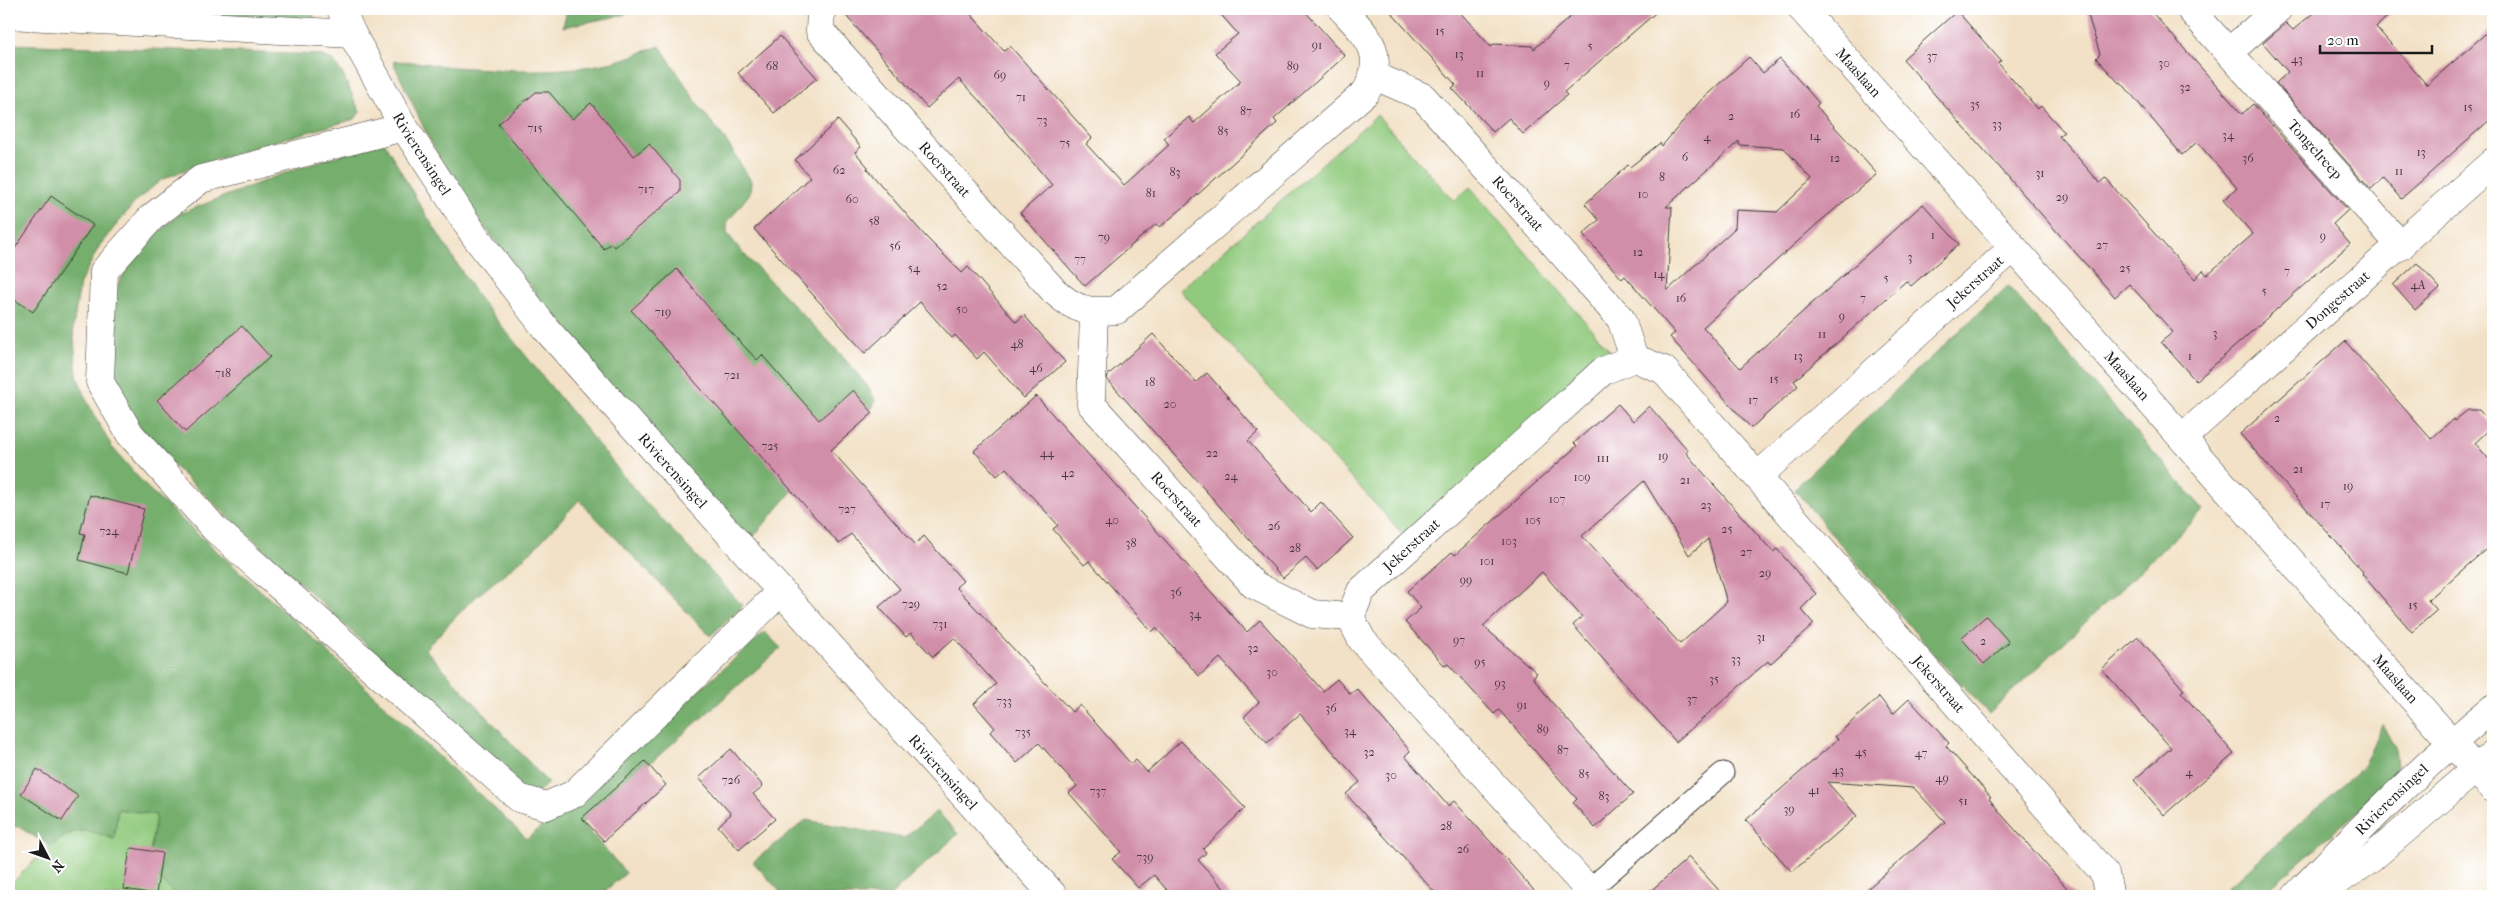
<svg xmlns="http://www.w3.org/2000/svg" width="2502" height="905" font-family="'IM FELL French Canon',serif">
	<style>
		.green { fill: #91ca7e; stroke: #56734d }
		.forest { fill: #74ae6d; stroke: #486544 }
		.building { fill: #d18ea9; fill-rule: evenodd }
		.lines { fill: none; stroke-linecap: round; stroke-linejoin: round }
		.service-casing { stroke: #3c3a36; stroke-width: 23 }
		.pedestrian-casing { stroke: #3c3a36; stroke-width: 29 }
		.minor-casing { stroke: #3c3a36; stroke-width: 29 }
		.tertiary-casing { stroke: #3c3a36; stroke-width: 29 }
		.service { stroke: #fff; stroke-width: 21 }
		.pedestrian { stroke: #fff; stroke-width: 28 }
		.minor { stroke: #fff; stroke-width: 28 }
		.tertiary { stroke: #fff; stroke-width: 28 }
		.labels { text-anchor: middle; stroke-width: 4.5; stroke-linejoin: round; paint-order: stroke }
		.number-label { font-size: 12px; fill: #49383f }
		.street-label { font-size: 15px; fill: #1c1c1c; stroke: #fff }
	</style>
	<rect width="100%" height="100%" fill="#fff"/>
	<filter id="ink" filterUnits="userSpaceOnUse"><feTurbulence type="fractalNoise" baseFrequency=".02" numOctaves="2"/><feDisplacementMap in="SourceGraphic" scale="10" xChannelSelector="R" yChannelSelector="G"/><feConvolveMatrix kernelMatrix="1 2 1 2 8 2 1 2 1" color-interpolation-filters="sRGB"/></filter>
	<filter id="wash" filterUnits="userSpaceOnUse"><feTurbulence type="fractalNoise" baseFrequency=".0096" numOctaves="4" result="noise"/><feDisplacementMap in="SourceGraphic" scale="20" xChannelSelector="R" yChannelSelector="G"/><feGaussianBlur stdDeviation="1.12" result="paint"/><feColorMatrix in="noise" values="0 0 0 0 0 0 0 0 0 0 0 0 0 0 0 0 0 1.4 0 .05"/><feComposite in="paint" operator="in"/></filter>
	<g filter="url(#wash)">
		<rect width="100%" height="100%" fill="#f2e1c6"/>
		<g class="green">
			<polygon points="1377,115 1454,201 1470,187 1611,352 1407,539 1180,290"/>
			<path d="M118 809 156 815 148 865 176 896H9V886C28 868 60 828 88 830 96 831 106 836 114 839Z"/>
		</g>
		<g class="forest">
			<polygon points="105,9 311,9 315,19"/>
			<polygon points="567,9 634,9 623,15 563,27"/>
			<path d="M9 44 319 55 333 60 343 75 360 112 355 119 265 144 187 169 161 180 136 201 100 245 80 283 73 328 77 375 87 401 111 446 150 491 300 626 527 839 765 632 781 648 582 823 626 873 599 896H176L148 866 156 815 118 809 114 839C86 829 74 825 51 847L19 827 9 826Z"/>
			<path d="M660 46 701 109 725 139 751 181 750 193 727 223V233L742 252 838 351 869 388 875 400 873 407 801 481 748 543 620 403 462 198 429 139 393 62C399 59 442 66 453 67 506 70 560 74 613 62 629 58 645 51 660 46Z"/>
			<polygon points="384,142 423,210 478,297 639,495 743,606 710,636 579,500 533,550 471,601 425,649 548,783 532,799 164,457 128,412 103,338 115,289 130,265 157,233 181,213 303,166"/>
			<polygon points="2008,286 2204,510 1989,714 1936,657 1794,489 1901,385"/>
			<polygon points="2382,724 2395,748 2397,766 2380,792 2260,896 2218,896 2363,767"/>
			<polygon points="937,811 958,834 890,896 784,896 753,862 806,820 904,838"/>
		</g>
		<g id="blocks">
			<g class="building">
				<polygon points="840,9 966,9 1004,51 1010,46 1092,138 1086,144 1124,185 1169,145 1164,138 1189,117 1194,123 1241,81 1215,53 1238,34 1216,9 1303,9 1345,56 1274,119 1277,123 1184,207 1160,227 1156,224 1085,286 1020,213 1052,185 986,108 959,79 927,108"/>
				<polygon points="1388,9 1457,9 1491,47 1494,44 1532,46 1534,49 1579,9 1660,9 1564,92 1567,95 1523,134 1509,118 1493,132 1452,88 1456,85"/>
				<polygon points="2086,9 2149,9 2242,114 2253,104 2348,210 2333,224 2350,244 2196,381 2161,342 2173,332 2129,284 2115,297 1903,59 1957,11 2001,61 1998,63 2038,109 2041,106 2064,132 2059,136 2100,183 2105,178 2195,279 2203,270 2207,275 2253,234 2223,200 2237,188 2197,142 2182,155 2121,82 2119,83 2096,58 2100,54"/>
				<polygon points="2318,9 2396,9 2376,27 2427,85 2493,27 2493,117 2401,199 2383,178 2371,189 2276,83 2288,72 2263,43 2286,23 2293,30"/>
				<polygon points="780,36 817,78 774,113 738,73"/>
				<path d="M1749 57 1763 73 1780 59 1819 103 1816 106 1877 174 1817 224 1703 327 1740 368 1923 204 1959 244 1911 286 1906 281 1839 341 1794 381 1798 386 1751 428 1670 337 1675 333 1625 276 1622 279 1583 234 1599 220 1585 204 1628 165 1630 167 1660 143 1662 146 1701 100ZM1739 141V145L1784 148 1812 179 1777 212 1736 210 1735 228 1667 291 1672 207H1666Z"/>
				<polygon points="536,92 549,92 572,119 591,103 634,156 649,144 680,180 680,192 614,247 611,243 604,249 498,124"/>
				<polygon points="838,120 861,147 855,152 868,167 867,169 926,237 962,273 968,267 1016,322 1024,315 1065,362 1024,398 984,352 977,359 955,335 952,338 920,302 865,353 754,229 810,177 795,160"/>
				<polygon points="51,196 93,225 33,312 9,296 9,257"/>
				<polygon points="2417,263 2440,288 2415,310 2393,285"/>
				<polygon points="677,269 713,313 757,360 762,355 819,420 853,390 873,413 831,450 915,544 924,536 963,581 956,587 1072,712 1080,705 1131,764 1136,760 1147,772 1181,741 1245,808 1203,849 1206,853 1198,860 1231,896 1172,896 1154,875 1138,888 1112,859 1121,852 1069,793 1077,786 1039,743 1017,763 990,732 995,728 974,704 996,684 954,638 933,657 911,633 906,637 879,607 900,589 851,534 839,544 631,310"/>
				<polygon points="242,326 270,357 185,432 157,400"/>
				<polygon points="1153,334 1196,382 1207,373 1227,396 1258,432 1248,441 1311,512 1321,502 1353,538 1317,570 1306,558 1283,578 1107,379 1108,375"/>
				<polygon points="2345,341 2431,439 2453,419 2454,421 2468,410 2479,410 2493,426 2475,443 2493,464 2493,543 2428,600 2437,610 2412,632 2362,574 2363,572 2240,434"/>
				<polygon points="1036,396 1247,632 1260,620 1323,691 1337,679 1350,694 1357,689 1410,751 1405,756 1448,806 1454,801 1539,896 1438,896 1346,794 1360,782 1300,714 1267,743 1244,717 1259,702 1220,658 1199,676 1156,628 1152,632 1089,561 1084,565 1053,529 1058,525 1006,468 997,476 974,451"/>
				<path d="M1618 404 1633 421 1649 406 1688 450 1686 453 1729 502 1773 552 1777 549 1816 594 1801 609 1814 624 1770 664 1768 661 1676 742 1573 625 1582 617 1542 572 1483 626 1537 673 1533 677 1549 699 1633 794 1595 828 1573 803 1577 799 1499 710 1494 714 1448 664 1445 666 1405 622 1421 608 1407 591 1452 552 1455 555 1577 446 1574 443ZM1644 481 1689 555 1708 539 1727 602 1680 644 1582 536Z"/>
				<polygon points="90,495 144,509 128,573 79,560 85,534 80,533"/>
				<polygon points="1986,616 2009,642 1984,664 1961,638"/>
				<polygon points="2138,637 2184,690 2181,692 2234,754 2164,815 2134,780 2171,748 2102,669"/>
				<polygon points="1879,697 1893,714 1909,699 1949,743 1946,746 1991,797 1989,798 2002,815 2074,896 1859,896 1945,822 1914,788 1827,782 1857,816 1792,872 1746,820 1838,739 1835,737"/>
				<polygon points="731,749 763,786 753,794 775,819 739,850 718,826 731,814 699,778"/>
				<polygon points="645,761 666,785 604,841 582,818"/>
				<polygon points="37,769 78,796 62,821 21,794"/>
				<polygon points="132,848 162,853 156,894 124,889 130,849"/>
				<polygon points="1689,857 1724,896 1645,896"/>
			</g>
		</g>
	</g>
	<g filter="url(#ink)">
		<use href="#blocks" fill-opacity="0" stroke="#3c3a36" stroke-width="1"/>
		<g class="lines">
			<g class="service-casing">
				<polyline id="service" points="1589,890 1723,773"/>
			</g>
			<g class="pedestrian-casing">
				<polyline id="pedestrian" points="404,127 201,179 151,218 104,271 100,382 130,434 214,528 519,798 546,806 574,794 781,591"/>
			</g>
			<g class="minor-casing">
				<g id="minor">
					<path id="s1" d="M824 9 821 11 820 31 1055 292C1077 311 1088 313 1117 310L1366 92C1387 53 1368 37 1342 9"/>
					<path id="s2" d="M1802 9 2493 789"/>
					<path id="s3" d="M2190 9 2401 246"/>
					<polyline points="9,15 352,34"/>
					<polyline points="2229,52 2278,9"/>
					<path id="s4" d="M1375 76 1423 97 1621 319 1634 358"/>
					<path id="s5" d="M1094 313 1091 404 1254 585 1312 614 1350 617"/>
					<path id="s6" d="M2182 438 2493 162"/>
					<path id="s7" d="M1759 475 2013 248"/>
					<path id="s8" d="M1594 896 1362 640 1350 617 1361 591 1603 371 1634 358 1664 370 2105 874 2110 896"/>
				</g>
			</g>
			<g class="tertiary-casing">
				<g id="tertiary">
					<path id="s9" d="M341 9 352 34 404 127 475 236 546 329 1054 896"/>
					<path id="s10" d="M2296 896C2359 830 2422 766 2493 708"/>
					<polyline points="2315,896 2368,861 2493,754"/>
				</g>
			</g>
			<use href="#service" class="service"/>
			<use href="#pedestrian" class="pedestrian"/>
			<use href="#minor" class="minor"/>
			<use href="#tertiary" class="tertiary"/>
		</g>
	</g>
	<g class="labels">
		<g class="number-label">
			<text x="1440" y="35">15</text>
			<text x="1317" y="49">91</text>
			<text x="1590" y="50">5</text>
			<text x="1459" y="58">13</text>
			<text x="1932" y="60">37</text>
			<text x="2297" y="63">43</text>
			<text x="2164" y="67">30</text>
			<text x="1567" y="69">7</text>
			<text x="772" y="70">68</text>
			<text x="1293" y="70">89</text>
			<text x="1480" y="77">11</text>
			<text x="1000" y="79">69</text>
			<text x="1547" y="87">9</text>
			<text x="2185" y="91">32</text>
			<text x="1021" y="101">71</text>
			<text x="1975" y="108">35</text>
			<text x="2468" y="111">15</text>
			<text x="1246" y="115">87</text>
			<text x="1795" y="118">16</text>
			<text x="1731" y="120">2</text>
			<text x="1042" y="124">73</text>
			<text x="1997" y="128">33</text>
			<text x="535" y="132">715</text>
			<text x="1223" y="135">85</text>
			<text x="2228" y="139">34</text>
			<text x="1815" y="140">14</text>
			<text x="1707" y="141">4</text>
			<text x="1065" y="147">75</text>
			<text x="2421" y="156">13</text>
			<text x="1685" y="161">6</text>
			<text x="1835" y="162">12</text>
			<text x="2248" y="162">36</text>
			<text x="839" y="174">62</text>
			<text x="2399" y="175">11</text>
			<text x="1175" y="176">83</text>
			<text x="2040" y="177">31</text>
			<text x="1662" y="181">8</text>
			<text x="646" y="193">717</text>
			<text x="1151" y="197">81</text>
			<text x="1643" y="198">10</text>
			<text x="2062" y="201">29</text>
			<text x="852" y="203">60</text>
			<text x="874" y="225">58</text>
			<text x="1933" y="239">1</text>
			<text x="2323" y="240">9</text>
			<text x="1104" y="241">79</text>
			<text x="2102" y="249">27</text>
			<text x="895" y="250">56</text>
			<text x="1638" y="256">12</text>
			<text x="1910" y="261">3</text>
			<text x="1080" y="263">77</text>
			<text x="914" y="272">54</text>
			<text x="2125" y="272">25</text>
			<text x="2287" y="275">7</text>
			<text x="1659" y="278">14</text>
			<text x="1886" y="282">5</text>
			<text x="2418" y="289">4A</text>
			<text x="942" y="290">52</text>
			<text x="2264" y="295">5</text>
			<text x="1681" y="302">16</text>
			<text x="1863" y="302">7</text>
			<text x="962" y="313">50</text>
			<text x="663" y="316">719</text>
			<text x="1842" y="320">9</text>
			<text x="2215" y="337">3</text>
			<text x="1822" y="338">11</text>
			<text x="1017" y="348">48</text>
			<text x="1798" y="360">13</text>
			<text x="2190" y="360">1</text>
			<text x="1036" y="372">46</text>
			<text x="223" y="377">718</text>
			<text x="732" y="379">721</text>
			<text x="1774" y="383">15</text>
			<text x="1150" y="386">18</text>
			<text x="1753" y="404">17</text>
			<text x="1170" y="408">20</text>
			<text x="2277" y="422">2</text>
			<text x="770" y="450">725</text>
			<text x="1047" y="457">44</text>
			<text x="1212" y="457">22</text>
			<text x="1663" y="460">19</text>
			<text x="1603" y="462">111</text>
			<text x="2298" y="473">21</text>
			<text x="1068" y="477">42</text>
			<text x="1231" y="480">24</text>
			<text x="1582" y="481">109</text>
			<text x="1685" y="484">21</text>
			<text x="2348" y="490">19</text>
			<text x="1557" y="503">107</text>
			<text x="2325" y="508">17</text>
			<text x="1706" y="509">23</text>
			<text x="847" y="513">727</text>
			<text x="1112" y="524">40</text>
			<text x="1533" y="524">105</text>
			<text x="1274" y="530">26</text>
			<text x="1727" y="533">25</text>
			<text x="109" y="535">724</text>
			<text x="1509" y="545">103</text>
			<text x="1131" y="547">38</text>
			<text x="1295" y="552">28</text>
			<text x="1746" y="556">27</text>
			<text x="1487" y="565">101</text>
			<text x="1765" y="577">29</text>
			<text x="1466" y="584">99</text>
			<text x="1176" y="596">36</text>
			<text x="911" y="608">729</text>
			<text x="2413" y="609">15</text>
			<text x="1195" y="618">34</text>
			<text x="940" y="628">731</text>
			<text x="1761" y="641">31</text>
			<text x="1459" y="644">97</text>
			<text x="1983" y="645">2</text>
			<text x="1253" y="652">32</text>
			<text x="1736" y="663">33</text>
			<text x="1480" y="666">95</text>
			<text x="1272" y="676">30</text>
			<text x="1714" y="683">35</text>
			<text x="1500" y="687">93</text>
			<text x="1692" y="703">37</text>
			<text x="1004" y="705">733</text>
			<text x="1522" y="709">91</text>
			<text x="1331" y="712">36</text>
			<text x="1543" y="733">89</text>
			<text x="1350" y="735">34</text>
			<text x="1023" y="736">735</text>
			<text x="1563" y="754">87</text>
			<text x="1369" y="756">32</text>
			<text x="1861" y="756">45</text>
			<text x="1921" y="757">47</text>
			<text x="1838" y="774">43</text>
			<text x="2189" y="776">4</text>
			<text x="1584" y="778">85</text>
			<text x="1391" y="779">30</text>
			<text x="1942" y="782">49</text>
			<text x="731" y="784">726</text>
			<text x="1814" y="794">41</text>
			<text x="1098" y="795">737</text>
			<text x="1604" y="800">83</text>
			<text x="1963" y="805">51</text>
			<text x="1789" y="813">39</text>
			<text x="1446" y="830">28</text>
			<text x="1463" y="853">26</text>
			<text x="1145" y="861">739</text>
		</g>
		<g class="street-label">
			<text dy="5" stroke="none"><textPath href="#s2" startOffset="85">Maaslaan</textPath></text>
			<text dy="5" stroke="none"><textPath href="#s3" startOffset="188">Tongelreep</textPath></text>
			<text dy="5" stroke="none"><textPath href="#s9" startOffset="166">Rivierensingel</textPath></text>
			<text dy="5" stroke="none"><textPath href="#s1" startOffset="210">Roerstraat</textPath></text>
			<text dy="5" stroke="none"><textPath href="#s4" startOffset="195">Roerstraat</textPath></text>
			<text dy="5" stroke="none"><textPath href="#s7" startOffset="290">Jekerstraat</textPath></text>
			<text dy="5" stroke="none"><textPath href="#s6" startOffset="208">Dongestraat</textPath></text>
			<text dy="5" stroke="none"><textPath href="#s2" startOffset="490">Maaslaan</textPath></text>
			<text dy="5" stroke="none"><textPath href="#s9" startOffset="571">Rivierensingel</textPath></text>
			<text dy="5" stroke="none"><textPath href="#s5" startOffset="219">Roerstraat</textPath></text>
			<text dy="5" stroke="none"><textPath href="#s8" startOffset="468">Jekerstraat</textPath></text>
			<text dy="5" stroke="none"><textPath href="#s2" startOffset="895">Maaslaan</textPath></text>
			<text dy="5" stroke="none"><textPath href="#s8" startOffset="1210">Jekerstraat</textPath></text>
			<text dy="5" stroke="none"><textPath href="#s9" startOffset="976">Rivierensingel</textPath></text>
			<text dy="5" stroke="none"><textPath href="#s10" startOffset="136">Rivierensingel</textPath></text>
		</g>
	</g>
	<rect width="2502" height="905" fill="none" stroke="#fff" stroke-width="30"/>
	<g transform="translate(48 858) rotate(131)" stroke="#ffffff" stroke-width="4" paint-order="stroke">
	<path d="M0-4L9 19L0 12L-9 19Z" fill="#1c1c1c"/>
	<text y="-8" font-size="14" font-weight="bold" text-anchor="middle" fill="#1c1c1c">N</text>
	</g>
	<path d="M2320 45v8h112v-8" fill="none" stroke="#1c1c1c" stroke-width="2.5"/>
	<text x="2327" y="45" font-size="15" fill="#1c1c1c" stroke="#ffffff" stroke-width="4" paint-order="stroke">20 m</text>
</svg>
